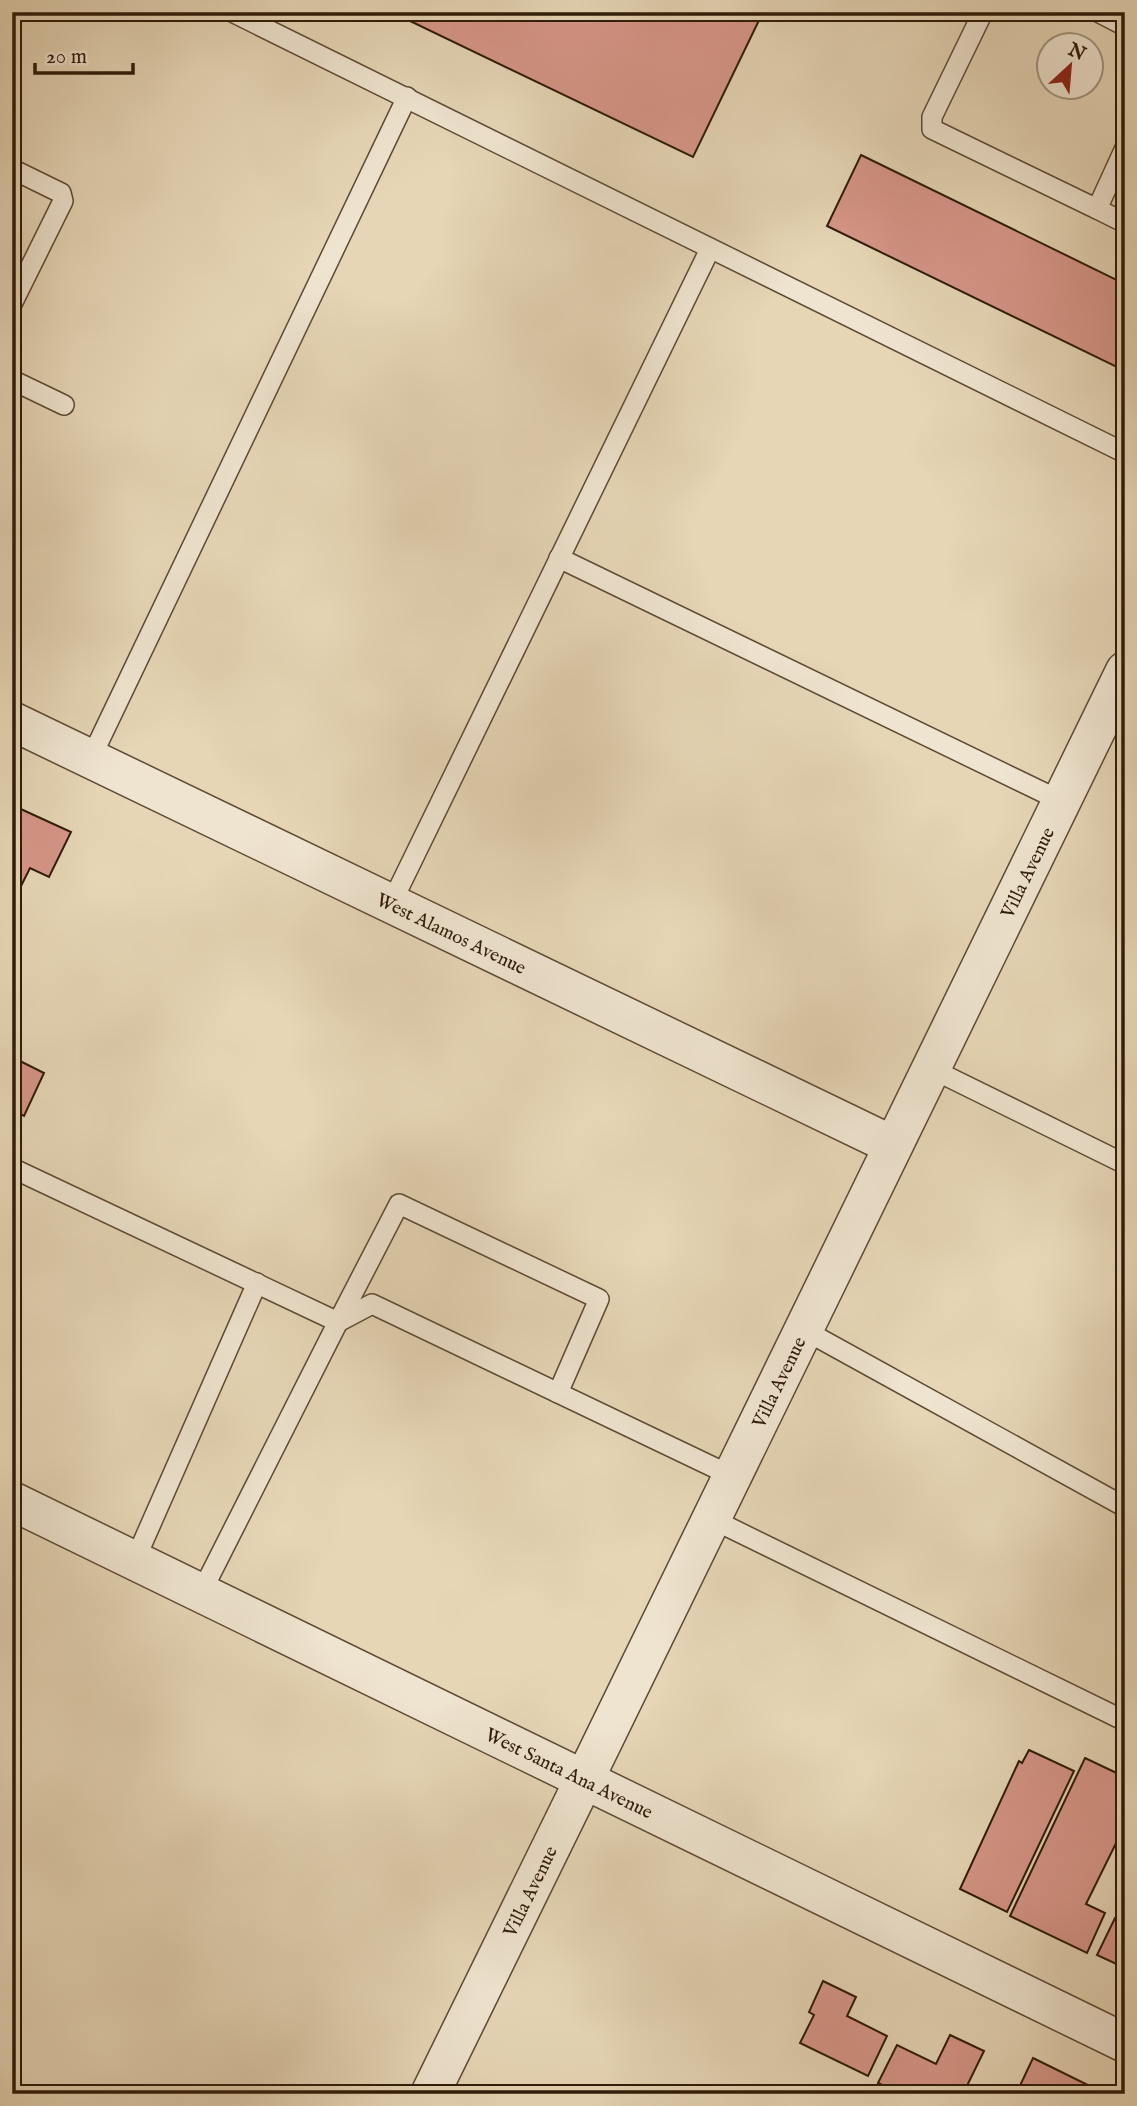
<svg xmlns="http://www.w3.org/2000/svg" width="1137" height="2106" font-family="'IM FELL English',serif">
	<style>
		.building { fill: #d79789; stroke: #2f1b09; stroke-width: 2 }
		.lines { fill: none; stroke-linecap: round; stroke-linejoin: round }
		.service-casing { stroke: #5d4a34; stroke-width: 22 }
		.minor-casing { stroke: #5d4a34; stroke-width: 41 }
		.tertiary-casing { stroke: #5d4a34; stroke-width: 41 }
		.service { stroke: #efe4d0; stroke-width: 19 }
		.minor { stroke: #efe4d0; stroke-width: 38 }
		.tertiary { stroke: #efe4d0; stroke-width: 38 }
		.labels { text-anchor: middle; stroke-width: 5; stroke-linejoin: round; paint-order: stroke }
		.street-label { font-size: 19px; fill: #2f1b09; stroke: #efe4d0 }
	</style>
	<rect width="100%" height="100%" fill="#e6d6b6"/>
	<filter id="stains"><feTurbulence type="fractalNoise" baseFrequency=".00286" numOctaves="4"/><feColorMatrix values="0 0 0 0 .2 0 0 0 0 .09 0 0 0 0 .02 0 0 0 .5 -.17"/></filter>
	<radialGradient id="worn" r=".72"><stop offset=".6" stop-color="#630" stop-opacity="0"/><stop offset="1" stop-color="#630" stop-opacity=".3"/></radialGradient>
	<g class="building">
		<polygon points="414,12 763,12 693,157 410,21"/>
		<polygon points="861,155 1125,284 1125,371 827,226"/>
		<polygon points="12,805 71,832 49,877 30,868 12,904"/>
		<polygon points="12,1057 44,1073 24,1116 12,1110"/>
		<polygon points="1029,1750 1074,1771 1007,1912 960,1889 1019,1761 1022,1763"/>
		<polygon points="1085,1758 1125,1777 1125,1825 1086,1904 1105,1913 1087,1953 1010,1916"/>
		<polygon points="1115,1918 1125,1922 1125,1968 1097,1955"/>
		<polygon points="823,1981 856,1997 847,2016 887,2036 868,2076 800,2043 814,2015 809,2012"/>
		<polygon points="950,2035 984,2051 963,2094 901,2094 878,2083 897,2045 936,2064"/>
		<polygon points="1033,2058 1098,2090 1096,2094 1016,2094"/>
	</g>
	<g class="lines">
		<g class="service-casing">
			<g id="service">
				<polyline points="232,12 1125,453"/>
				<polyline points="983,12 932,117 932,129 1097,209"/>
				<polyline points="1098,12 1125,26"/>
				<polyline points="1125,148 1097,209 1125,223"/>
				<polyline points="12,169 61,193 63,201 12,304"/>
				<polyline points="12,380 64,405"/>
				<polyline points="559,558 1061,801"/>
				<polyline points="90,760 407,97"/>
				<polyline points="391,904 710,249"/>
				<polyline points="930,1068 1125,1164"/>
				<polyline points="12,1168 338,1322 399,1204 599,1299 558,1393"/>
				<polyline points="806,1331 1125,1507"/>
				<polyline points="714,1520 1125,1721"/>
				<polyline points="135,1560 257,1283"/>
				<polyline points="201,1593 338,1322 372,1304 734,1477"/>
			</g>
		</g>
		<g class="minor-casing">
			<g id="minor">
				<path id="s1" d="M12 721 892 1145"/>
				<path id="s2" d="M12 1501 1125 2043"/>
				<path id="s3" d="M430 2094 584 1780"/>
			</g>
		</g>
		<g class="tertiary-casing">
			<g id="tertiary">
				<path id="s4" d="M584 1780 1125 671"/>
			</g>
		</g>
		<use href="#service" class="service"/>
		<use href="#minor" class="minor"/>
		<use href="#tertiary" class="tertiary"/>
	</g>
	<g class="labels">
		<g class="street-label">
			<text dy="7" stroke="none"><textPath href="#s4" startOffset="1010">Villa Avenue</textPath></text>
			<text dy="7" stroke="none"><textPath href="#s1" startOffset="488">West Alamos Avenue</textPath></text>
			<text dy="7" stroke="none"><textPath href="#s4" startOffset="443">Villa Avenue</textPath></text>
			<text dy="7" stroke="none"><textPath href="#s2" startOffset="620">West Santa Ana Avenue</textPath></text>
			<text dy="7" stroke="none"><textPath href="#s3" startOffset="226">Villa Avenue</textPath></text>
		</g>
	</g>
	<rect width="1137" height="2106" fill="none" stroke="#e6d6b6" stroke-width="42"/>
	<rect x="14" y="14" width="1109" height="2078" fill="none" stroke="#2f1b09" stroke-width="3.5"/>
	<rect x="21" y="21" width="1095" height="2064" fill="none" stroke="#2f1b09" stroke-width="2"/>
	<g transform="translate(1070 66) rotate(26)"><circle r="33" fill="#efe4d0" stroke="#a29480" stroke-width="2"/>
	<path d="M0-5L12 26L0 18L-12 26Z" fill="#8f2418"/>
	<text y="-10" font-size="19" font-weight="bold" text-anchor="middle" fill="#2f1b09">N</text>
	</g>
	<path d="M35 63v10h98v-10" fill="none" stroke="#2f1b09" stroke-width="3.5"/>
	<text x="46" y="63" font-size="21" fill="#2f1b09" stroke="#efe4d0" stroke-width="5" paint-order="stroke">20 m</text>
	<rect width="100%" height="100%" filter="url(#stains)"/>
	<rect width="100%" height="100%" fill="url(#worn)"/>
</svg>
